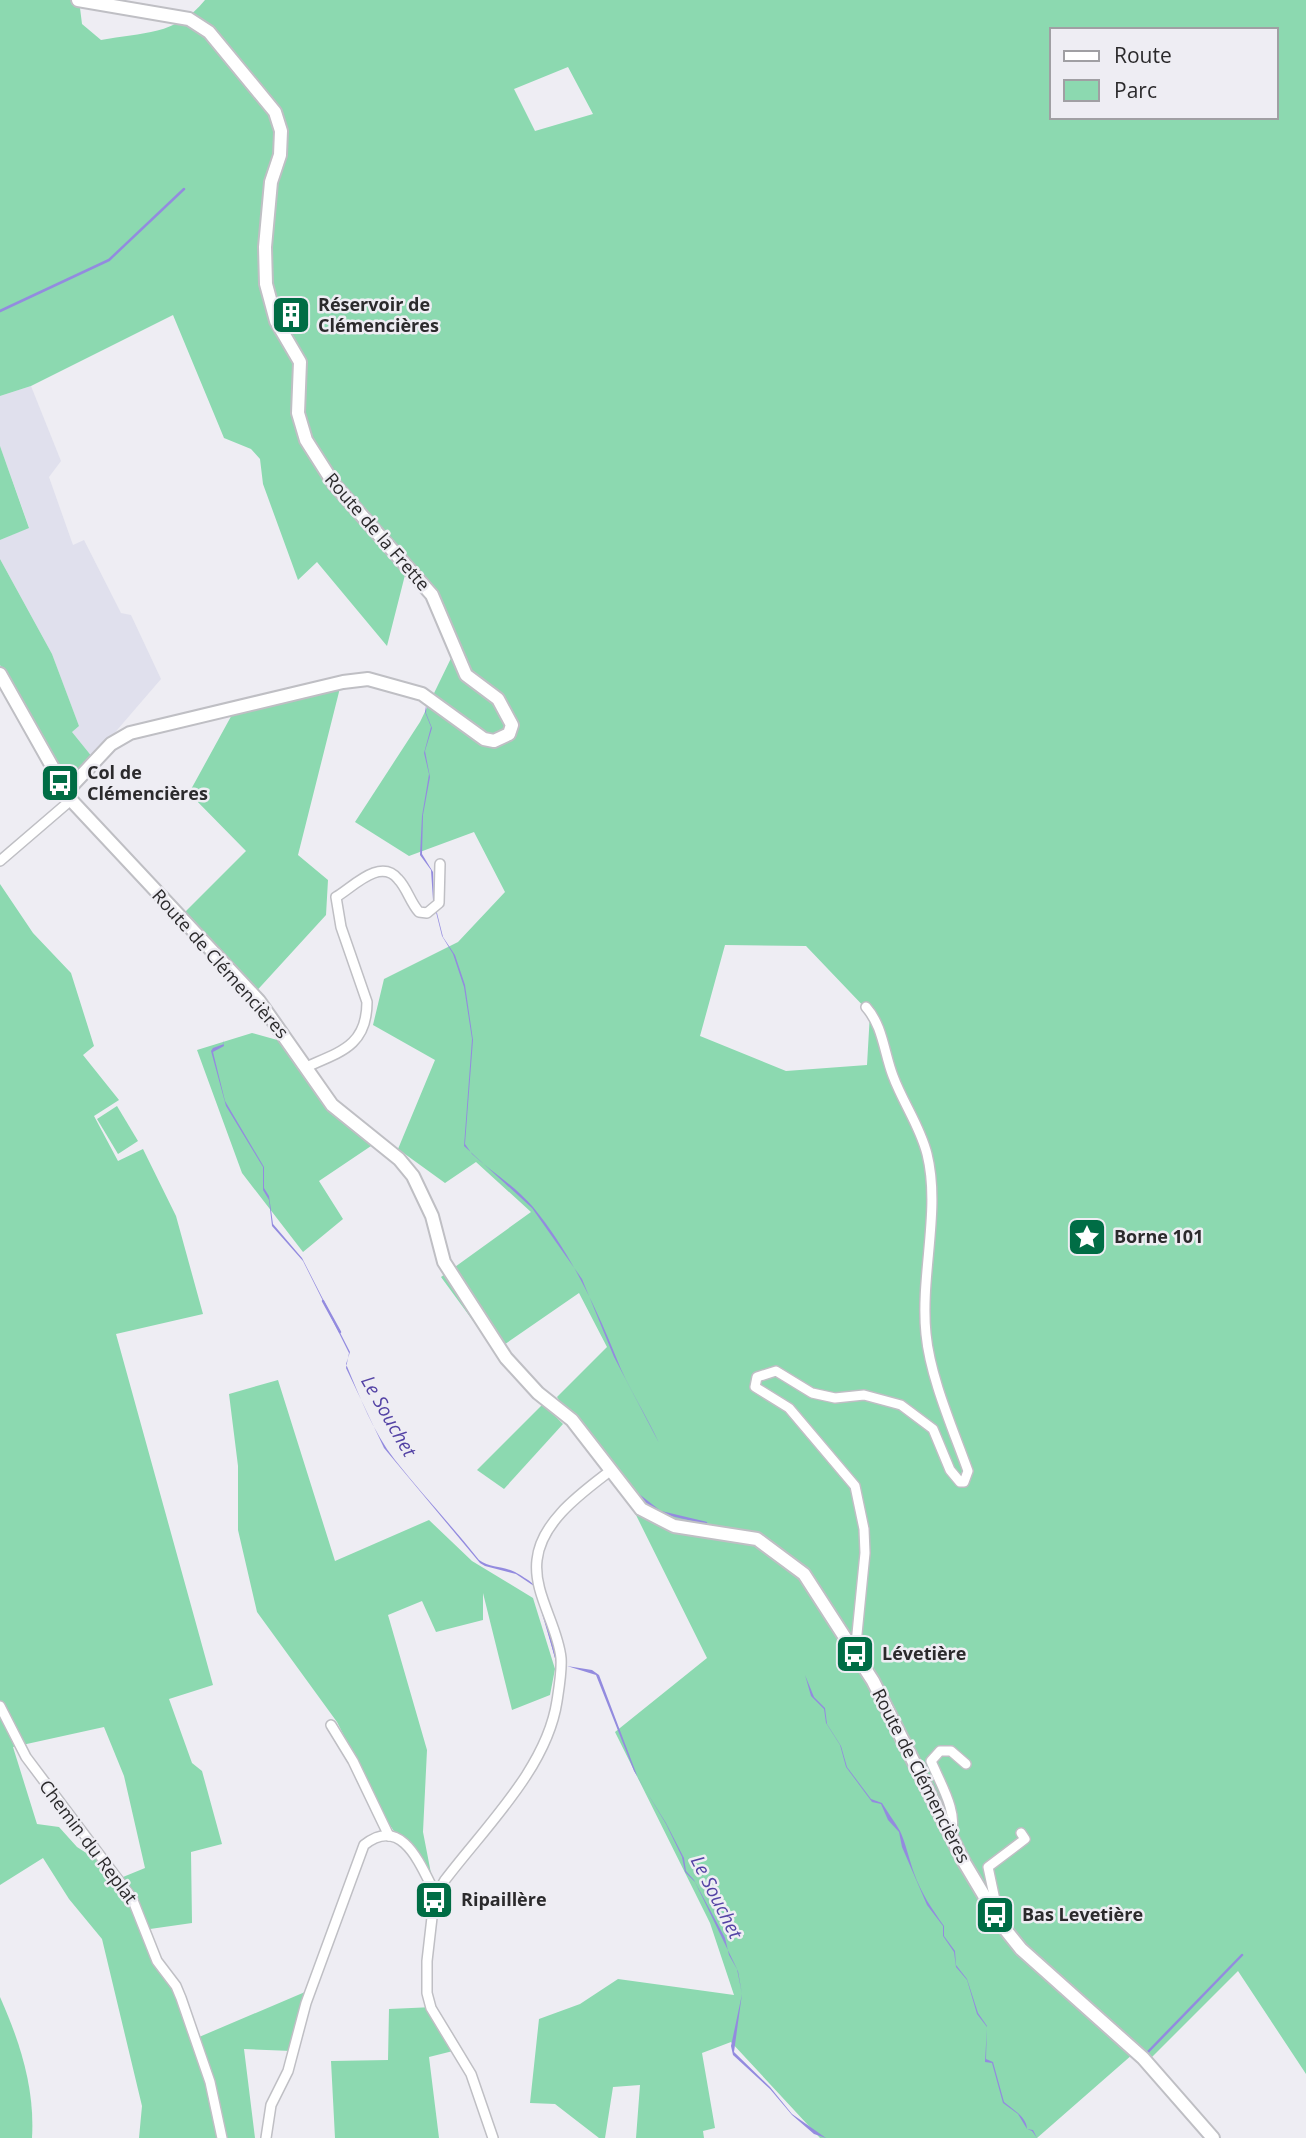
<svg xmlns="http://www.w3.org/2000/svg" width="1306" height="2138" font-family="'Open Sans',sans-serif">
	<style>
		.built { fill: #e0e0ed }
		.green { fill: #8cd9b0; fill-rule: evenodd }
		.water { fill: #938bdf }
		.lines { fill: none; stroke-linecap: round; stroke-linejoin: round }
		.stream { stroke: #938bdf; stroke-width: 2.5 }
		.street-casing { stroke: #bfbfc4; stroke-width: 12 }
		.secondary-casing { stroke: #bfbfc4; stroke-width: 16 }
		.street { stroke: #fff; stroke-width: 9 }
		.secondary { stroke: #fff; stroke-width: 12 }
		.labels { text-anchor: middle; stroke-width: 5; stroke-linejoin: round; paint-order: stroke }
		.poi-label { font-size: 18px; font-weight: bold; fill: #2b2a2c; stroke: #eeedf3; text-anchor: start }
		.street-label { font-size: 18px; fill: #2b2a2c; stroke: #eeedf3 }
		.water-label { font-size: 19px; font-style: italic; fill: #5443a5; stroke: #eeedf3 }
	</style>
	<rect width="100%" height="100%" fill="#eeedf3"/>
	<polygon class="built" points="31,386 61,461 49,477 73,545 84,540 121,613 131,615 161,679 93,758 72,732 79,726 52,654 0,559 0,540 29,527 0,446 0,396"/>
	<g class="green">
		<path d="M0 0H79L82 24 101 40C142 32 176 36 205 0H1306V2074L1238 1971 1152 2057 1141 2047 1037 2138H820L731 2042 702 2053 715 2128 703 2131 704 2138H636L640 2085 613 2087 605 2138H599L555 2104 530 2103 539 2019 580 2004 618 1979 734 1995 710 1923 615 1732 707 1658 636 1515 557 1397 607 1347 579 1293 495 1351 441 1277 531 1212 476 1162 445 1183 398 1149 435 1060 373 1025 384 979 458 942 505 892 474 832 409 856 355 822 420 722 455 650 434 606 405 575 387 646 317 562 298 580 263 484 260 459 251 449 224 438 173 315 31 386 0 396ZM1052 30H1276V117H1052ZM568 67 593 114 535 131 514 89ZM725 945 806 946 870 1013 867 1065 786 1071 700 1036Z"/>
		<polygon points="0,446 29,528 0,540"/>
		<polygon points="0,559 52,654 79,726 72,732 93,758 81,776 58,772 0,665"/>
		<polygon points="342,680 298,855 328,880 326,915 251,997 177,920 246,851 189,793 234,711"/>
		<path d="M0 884 33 933 71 973 94 1046 83 1055 119 1100 94 1116 118 1161 143 1149 176 1216 203 1314 116 1334 213 1685 169 1699 192 1763 202 1771 222 1844 191 1852 192 1923 150 1929 192 2040 305 1992 292 2051 244 2049 255 2138H139L142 2106 102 1939 69 1899 43 1858 0 1885ZM104 1727 124 1776 145 1868 123 1877 77 1847 59 1827 37 1824 13 1747Z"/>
		<polygon points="252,1033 288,1043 302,1067 374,1144 319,1181 343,1219 303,1252 242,1173 197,1050"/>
		<polygon points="117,1106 138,1141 118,1154 97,1119"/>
		<polygon points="278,1380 335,1561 429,1520 472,1561 533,1598 555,1669 550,1695 512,1710 483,1593 483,1620 436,1632 422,1601 388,1615 427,1750 423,1832 434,1889 387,1821 337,1722 257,1612 238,1530 238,1466 229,1394"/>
		<polygon points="543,1404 563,1424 504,1489 477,1470"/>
		<path d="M0 1997C20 2042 35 2088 32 2138H0Z"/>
		<polygon points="434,2007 461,2049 429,2057 439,2138 335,2138 331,2061 388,2060 389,2009"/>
	</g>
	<g class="water">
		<path d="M427 700 426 713 432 728 425 751 430 777 423 815 422 854 433 872 434 901 443 937 455 955 465 985 473 1040 465 1144 472 1154C492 1172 516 1187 533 1207 570 1252 595 1305 616 1357 627 1386 647 1416 659 1443L614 1357 582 1279 532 1208 464 1146 472 1039 464 987 453 954 442 936 433 900 431 870 420 855 422 816 429 774 424 753 431 727 425 712Z"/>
		<path d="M223 1040 224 1046 213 1052 225 1101 264 1167V1188L269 1196 273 1224 302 1258 350 1352 346 1364C360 1397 373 1432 395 1460 422 1494 452 1526 479 1560 490 1568 503 1566 515 1572 520 1575 529 1580 533 1584 543 1592 556 1653 558 1668L534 1586 516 1574 485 1566 480 1563 384 1448 346 1368 349 1353 303 1261 272 1226 269 1200 263 1190V1167L226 1106 211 1051 213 1048 224 1044Z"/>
		<polygon points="567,1666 592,1670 599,1675 638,1778 666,1823 684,1858 686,1871 694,1880 725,1938 729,1955 738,1971 742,1994 734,2052 770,2087 792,2114 826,2138 814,2134 792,2115 770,2089 733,2055 731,2046 742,1994 737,1969 695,1882 685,1872 682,1857 666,1824 634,1771 596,1675"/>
		<path d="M805 1675 814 1697 825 1708 827 1724 841 1746 847 1767 871 1799 882 1803C888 1813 895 1822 900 1831 905 1841 910 1862 914 1873 921 1893 932 1909 944 1926V1936L955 1951 956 1965 967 1979 978 2013 987 2026 986 2059 993 2062 1004 2102C1012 2109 1027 2117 1027 2129L1033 2130 1037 2138 1032 2131 1027 2129 1018 2114 1003 2103 992 2063 985 2062 987 2027 977 2014 967 1980 956 1967 954 1952 943 1936V1926L927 1905 902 1847 899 1832 888 1820 881 1804 872 1802 846 1767 840 1745 826 1723 824 1709 811 1696Z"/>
	</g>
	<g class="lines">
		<g class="stream">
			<polyline points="0,311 109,260 184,189"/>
			<polyline points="323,1301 340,1332"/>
			<polyline points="637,1494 660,1512 706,1523"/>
			<polyline points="547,1624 557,1661"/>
			<polyline points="1145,2055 1242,1955"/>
		</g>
		<g class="street-casing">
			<g id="street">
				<polyline points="0,861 71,800"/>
				<path d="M306 1067C340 1052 367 1046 367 1002L341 927 336 897C352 888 380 857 398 879 407 888 410 902 419 912L427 913 439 903 440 864"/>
				<path d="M855 1654 865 1553 864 1529 855 1486 789 1408 755 1387 757 1377 776 1371 812 1393 835 1398 864 1395 901 1405 933 1429 950 1470 960 1482H964L968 1471C953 1429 930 1377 926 1334 920 1275 941 1210 927 1154 920 1126 903 1103 893 1076 884 1053 883 1026 866 1007"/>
				<polyline points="0,1706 26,1757 132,1898 157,1961 176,1986 181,1998 210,2082 222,2138"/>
				<polyline points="331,1725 353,1761 389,1836"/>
				<path d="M950 1835C960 1815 939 1781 931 1761L940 1751H951L966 1764"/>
				<polyline points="990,1906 995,1900 988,1867 1025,1839 1021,1833"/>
				<path d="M266 2138 271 2105 288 2071 306 2003 364 1845C403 1814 421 1867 436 1895"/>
				<path d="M493 2138 471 2074 431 2008 427 1993V1961L434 1900 445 1880C485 1827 547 1768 557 1701 559 1688 562 1671 561 1658 558 1626 533 1593 537 1560 541 1521 583 1492 610 1471"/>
			</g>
		</g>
		<g class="secondary-casing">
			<g id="secondary">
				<polyline points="0,674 71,800 259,1001 332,1105 399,1159 413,1176 432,1216 444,1262 506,1358 538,1393 572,1420 641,1509 674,1526 757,1539 804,1574 873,1681 964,1862 1001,1924 1021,1949 1143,2058 1213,2138"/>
				<polyline points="66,792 111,744 130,733 343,682 368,679 422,694 484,739 494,741 509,734 512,725 498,699 466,675 432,595 334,484 306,440 298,413 300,362 276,321 266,284 265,247 271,182 280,155 281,131 275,112 209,32 189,19 78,0"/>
			</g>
		</g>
		<use href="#street" class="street"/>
		<use href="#secondary" class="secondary"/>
	</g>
	<defs>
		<g id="building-square" transform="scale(2.0125)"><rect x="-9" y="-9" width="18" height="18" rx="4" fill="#006d45" stroke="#eeedf3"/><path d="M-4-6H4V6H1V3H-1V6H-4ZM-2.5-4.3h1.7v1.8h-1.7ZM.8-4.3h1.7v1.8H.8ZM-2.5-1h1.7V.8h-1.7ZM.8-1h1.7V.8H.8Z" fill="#fff"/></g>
		<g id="bus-square" transform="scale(2.0125)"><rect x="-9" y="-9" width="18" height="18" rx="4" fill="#006d45" stroke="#eeedf3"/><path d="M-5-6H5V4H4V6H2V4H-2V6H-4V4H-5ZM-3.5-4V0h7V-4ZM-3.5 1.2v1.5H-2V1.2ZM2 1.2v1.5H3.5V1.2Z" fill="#fff"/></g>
		<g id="sight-square" transform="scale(2.0125)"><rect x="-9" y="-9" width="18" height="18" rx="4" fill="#006d45" stroke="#eeedf3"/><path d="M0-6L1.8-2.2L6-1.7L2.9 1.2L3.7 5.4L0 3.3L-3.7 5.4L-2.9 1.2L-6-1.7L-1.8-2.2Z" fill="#fff"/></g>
	</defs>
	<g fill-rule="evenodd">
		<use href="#building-square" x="291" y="315"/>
		<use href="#bus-square" x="60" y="783"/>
		<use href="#sight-square" x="1087" y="1237"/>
		<use href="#bus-square" x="855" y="1654"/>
		<use href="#bus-square" x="434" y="1900"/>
		<use href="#bus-square" x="995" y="1915"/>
	</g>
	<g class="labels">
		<g class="poi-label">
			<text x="318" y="311">Réservoir de<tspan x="318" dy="21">Clémencières</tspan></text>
			<text x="87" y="779">Col de<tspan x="87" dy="21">Clémencières</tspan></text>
			<text x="1114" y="1243">Borne 101</text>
			<text x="882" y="1660">Lévetière</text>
			<text x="461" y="1906">Ripaillère</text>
			<text x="1022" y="1921">Bas Levetière</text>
		</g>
		<g class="street-label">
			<text transform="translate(377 532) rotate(49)" y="6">Route de la Frette</text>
			<text transform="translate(220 964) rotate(48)" y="6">Route de Clémencières</text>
			<text transform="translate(921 1776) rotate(63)" y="6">Route de Clémencières</text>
			<text transform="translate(88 1842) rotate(53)" y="6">Chemin du Replat</text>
		</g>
		<g class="water-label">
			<text transform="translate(389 1416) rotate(60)" y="7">Le Souchet</text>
			<text transform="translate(717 1897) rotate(63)" y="7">Le Souchet</text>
		</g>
	</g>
	<rect x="1050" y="28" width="228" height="91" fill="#eeedf3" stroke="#a09fa3" stroke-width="2"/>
	<rect x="1064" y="51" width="35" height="10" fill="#ffffff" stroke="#a09fa3" stroke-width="2"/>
	<text x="1114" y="63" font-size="21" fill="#2b2a2c">Route</text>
	<rect x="1064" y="80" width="35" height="21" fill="#8cd9b0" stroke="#a09fa3" stroke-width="2"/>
	<text x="1114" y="98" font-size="21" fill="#2b2a2c">Parc</text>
</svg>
